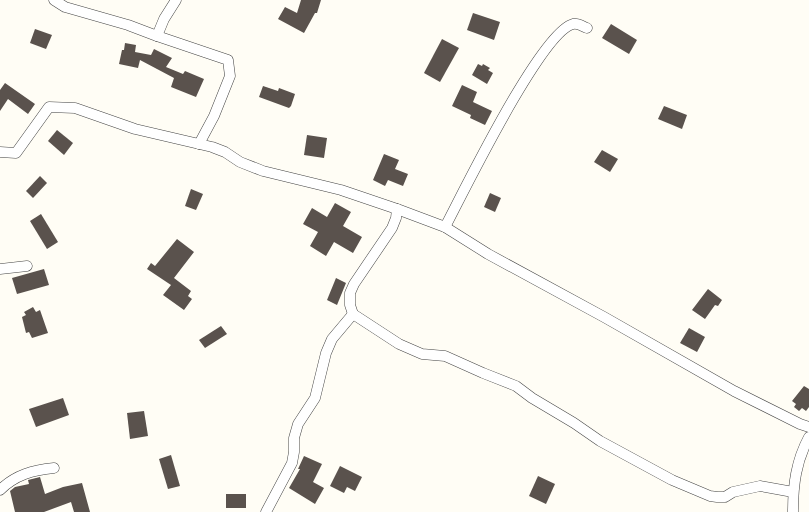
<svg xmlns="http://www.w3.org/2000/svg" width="809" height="512" font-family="'Roboto Serif',serif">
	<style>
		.building { fill: #5a524d }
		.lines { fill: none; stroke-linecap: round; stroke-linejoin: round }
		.minor-casing { stroke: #444; stroke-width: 11 }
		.minor { stroke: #fff; stroke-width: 10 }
	</style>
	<rect width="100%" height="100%" fill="#fffdf5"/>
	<g class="building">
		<polygon points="301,0 321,0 317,13 315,13 304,33 278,19 285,7 297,13"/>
		<polygon points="473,13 500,22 494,40 467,30"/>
		<polygon points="611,24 637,40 629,54 602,38"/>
		<polygon points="35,29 52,35 46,49 30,43"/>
		<polygon points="442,39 459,48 440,82 424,73"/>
		<polygon points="125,43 136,45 135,52 151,55 154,49 172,58 166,67 183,74 185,71 204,79 196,97 171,87 174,78 140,60 138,68 119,64 122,50 124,50"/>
		<polygon points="478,64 482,66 483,64 490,68 488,70 493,73 487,84 472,75"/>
		<polygon points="5,83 35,104 28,114 8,99 0,111 0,90"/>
		<polygon points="462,85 477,92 473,102 492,111 485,125 470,118 471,115 452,106"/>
		<polygon points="263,86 278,91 279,88 295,94 291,106 289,108 259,97"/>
		<polygon points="664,106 687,115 682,129 658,119"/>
		<polygon points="57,130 73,143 64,155 48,141"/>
		<polygon points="307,135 327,138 324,158 304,155"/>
		<polygon points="602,150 618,159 610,172 594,162"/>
		<polygon points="384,154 399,160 395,169 408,174 403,186 388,180 385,186 373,180"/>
		<polygon points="40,176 47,183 33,198 26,191"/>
		<polygon points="191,189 203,194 196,210 185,206"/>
		<polygon points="490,193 501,198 495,212 484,207"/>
		<polygon points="335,203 351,212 343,226 362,237 353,253 334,242 326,256 310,246 318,232 303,224 312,208 327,217"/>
		<polygon points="41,214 58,242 47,249 30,221"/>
		<polygon points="177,239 194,252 174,278 191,291 188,296 192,299 184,310 163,295 171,285 147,269 151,263 155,266"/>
		<polygon points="44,269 49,285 17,294 12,278"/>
		<polygon points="336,278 346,283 337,305 327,300"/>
		<polygon points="708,289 722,300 718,306 715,305 705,319 692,310"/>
		<polygon points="33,307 36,312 40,310 48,333 32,338 29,332 26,333 22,317 26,315 24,312"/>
		<polygon points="221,326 227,334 205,348 199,340"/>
		<polygon points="689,328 705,337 697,352 680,343"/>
		<polygon points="804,386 809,389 809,407 806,411 802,408 799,411 794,407 796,404 792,401"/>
		<polygon points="63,398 69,415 36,427 29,409"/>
		<polygon points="144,411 148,436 130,439 127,413"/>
		<polygon points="171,455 180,486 168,489 159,459"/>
		<polygon points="304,456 322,464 313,482 324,488 315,504 289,488 300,469 298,469"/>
		<polygon points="340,466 362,477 355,491 347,487 344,493 330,486"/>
		<polygon points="538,476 555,484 546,504 529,496"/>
		<polygon points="40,477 45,494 63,487 82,483 90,512 74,512 71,502 44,512 15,512 10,491 15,487 29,484 28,480"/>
		<rect x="226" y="494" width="20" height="14"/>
	</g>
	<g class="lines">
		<g class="minor-casing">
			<g id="minor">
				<polyline points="54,0 65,7 128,25 157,36"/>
				<polyline points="176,0 164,19 157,36 228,60 230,76 214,116 199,144"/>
				<polyline points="0,152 16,153 49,107 75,108 135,129 212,147 225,152 240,162 263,171 341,190 397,209 445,227 488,254 604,317 734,391 800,424 809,427"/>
				<polyline points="397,209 396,218 392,228 354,284 350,293 350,305 353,314 399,344 422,354 445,356 483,373 516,386 532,398 574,423 600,441 672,480 710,496 717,497 725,497 733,492 760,486 793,492"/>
				<path d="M445 227C463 193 541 32 573 24 578 23 582 26 587 28"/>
				<polyline points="0,269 27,266"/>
				<path d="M0 490C15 475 33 470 54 468"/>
				<polyline points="266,512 292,463 294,452 294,438 298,424 315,398 326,353 332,339 353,314"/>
				<path d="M793 512C793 485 796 461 809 437"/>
			</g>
		</g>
		<use href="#minor" class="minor"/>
	</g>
</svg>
